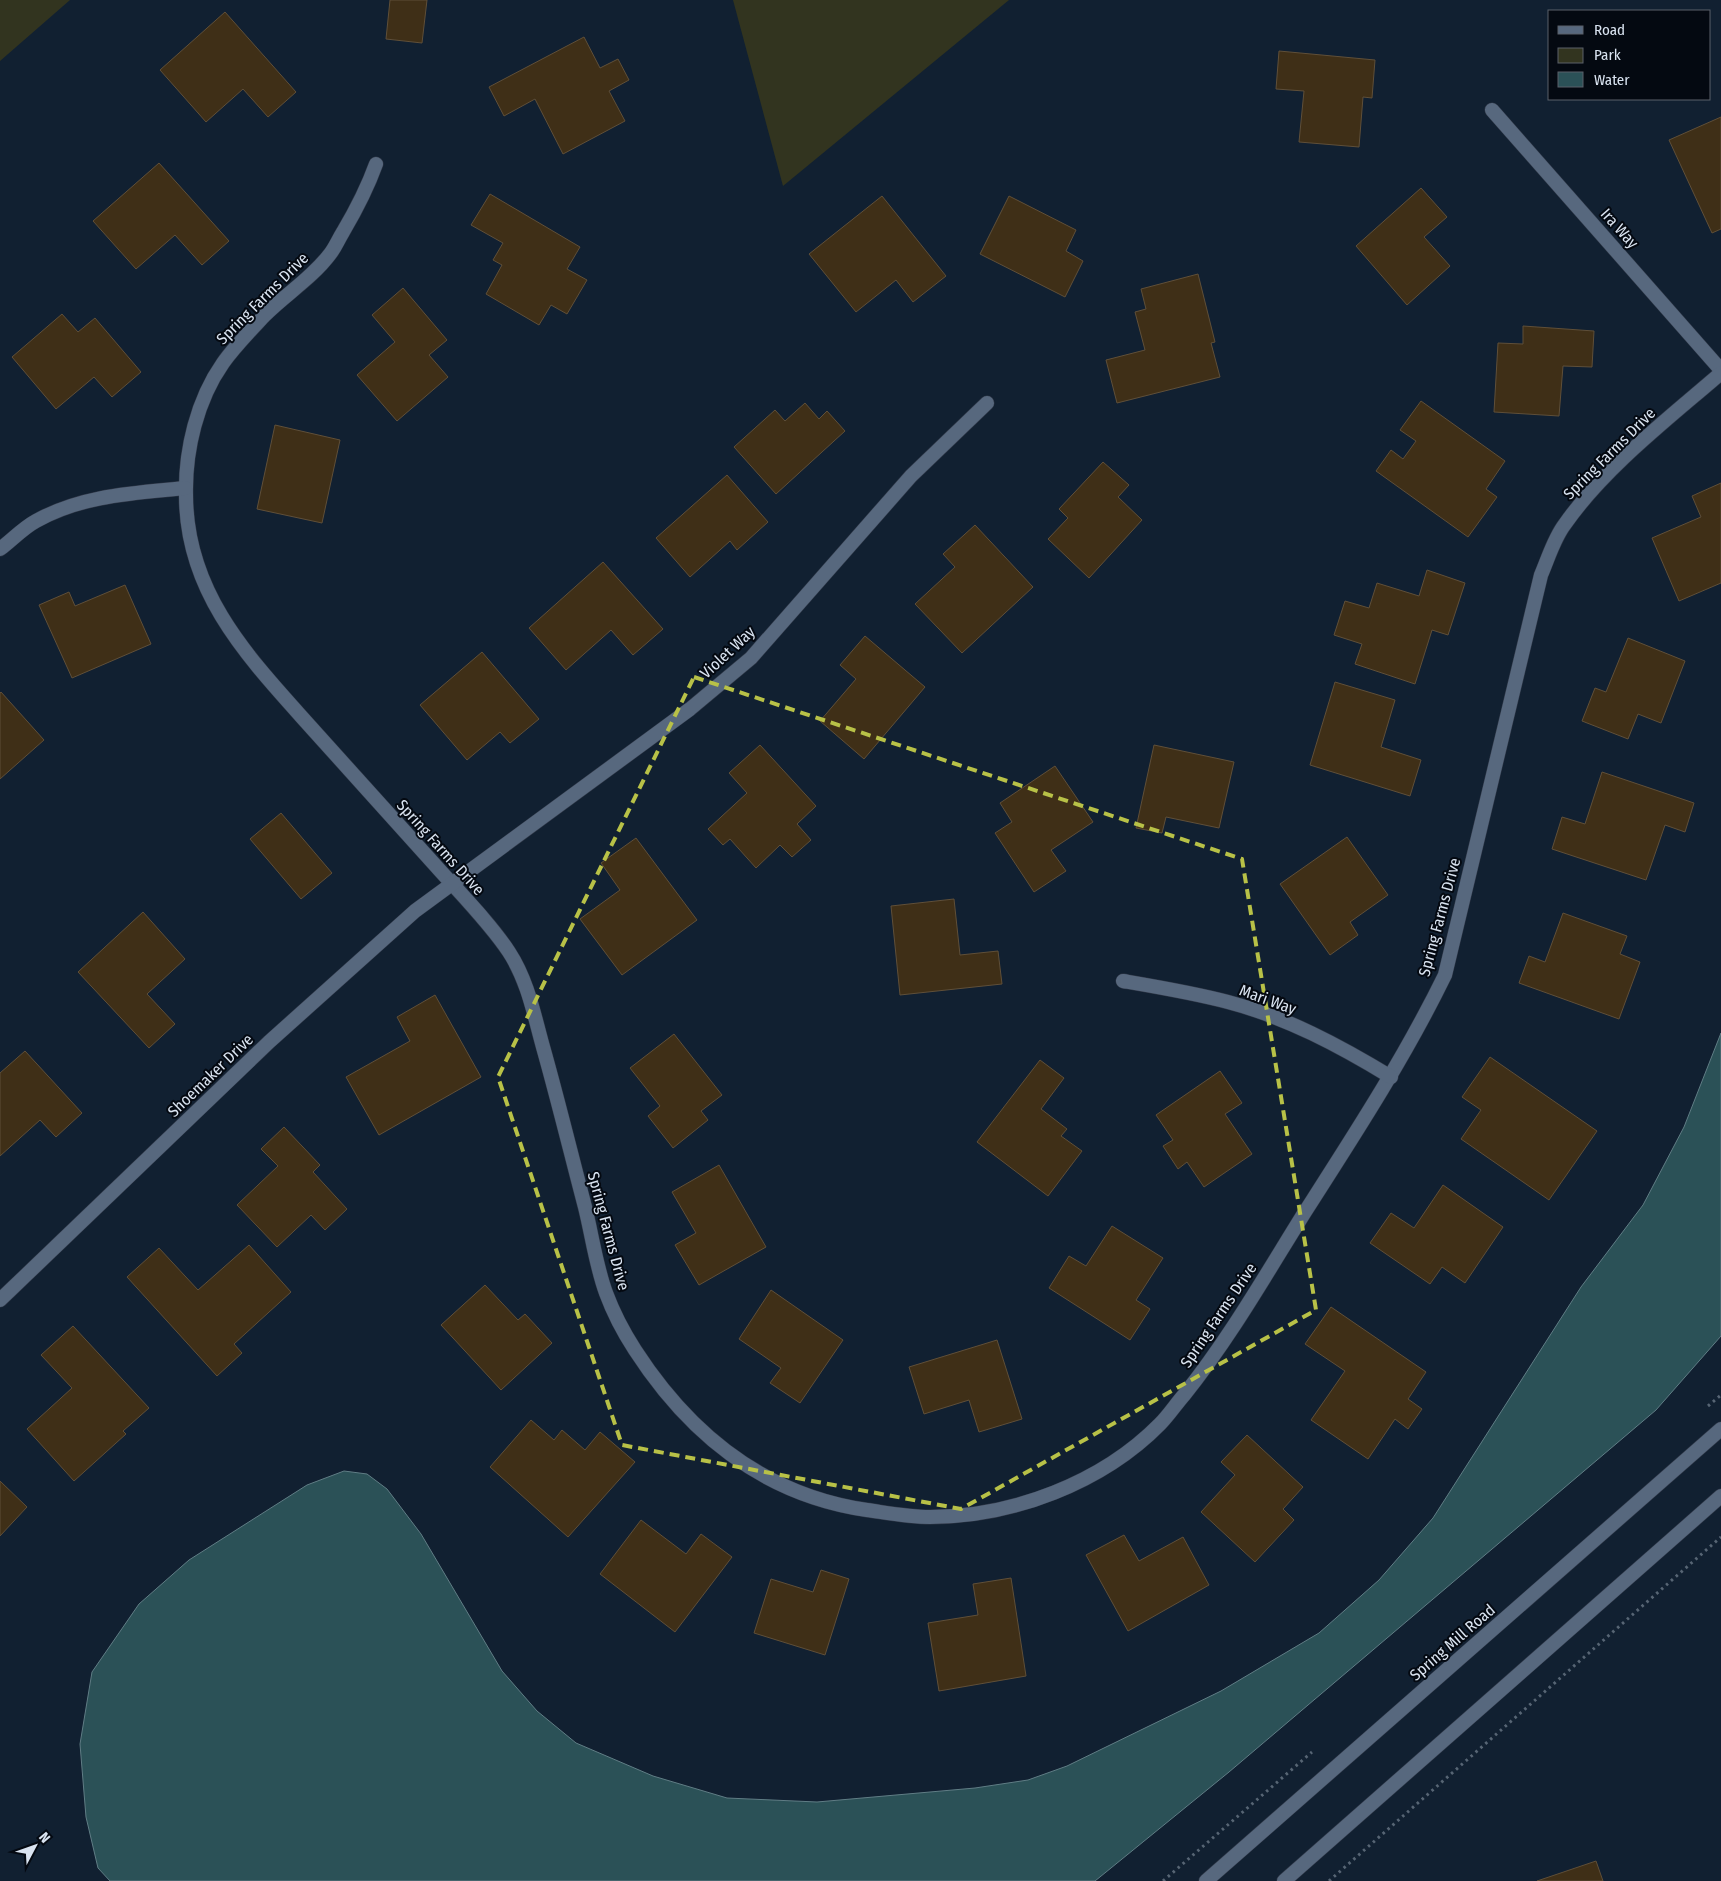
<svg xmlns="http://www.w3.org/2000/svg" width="1721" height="1881" font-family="'Fira Sans Condensed',sans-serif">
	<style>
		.green { fill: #32341f }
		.water { fill: #2b5157; stroke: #607d85 }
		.building { fill: #3f2f17; stroke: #5f4f39 }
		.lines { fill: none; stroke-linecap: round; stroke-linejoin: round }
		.minor-casing { stroke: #313949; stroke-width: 15 }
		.tertiary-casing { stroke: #313949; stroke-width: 15 }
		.path { stroke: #576574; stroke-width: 3; stroke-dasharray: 2.5 4; stroke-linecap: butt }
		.minor { stroke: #57687e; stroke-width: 14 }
		.tertiary { stroke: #57687e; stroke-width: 14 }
		.marked { fill: none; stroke: #b8c147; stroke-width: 4; stroke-dasharray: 10 6; stroke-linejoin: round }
		.labels { text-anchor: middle; stroke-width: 4; stroke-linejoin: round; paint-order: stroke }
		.street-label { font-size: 16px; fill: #dae4f1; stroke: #040911 }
	</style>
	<rect width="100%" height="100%" fill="#112031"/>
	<g class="green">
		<polygon points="0,0 70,0 0,61"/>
		<polygon points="733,0 1009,0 783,186"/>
	</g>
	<polygon class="water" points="1721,1033 1721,1336 1656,1410 1229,1772 1095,1881 110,1881 98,1868 86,1817 80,1744 92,1672 139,1604 189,1560 307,1485 344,1471 367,1474 387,1489 421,1534 502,1671 537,1711 576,1743 653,1776 727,1798 817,1802 975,1788 1028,1780 1067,1766 1221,1691 1319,1633 1379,1580 1433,1518 1581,1287 1643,1205 1684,1127"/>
	<g class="building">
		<polygon points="390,0 427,0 422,43 386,39"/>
		<polygon points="225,12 296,92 268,117 243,89 206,122 160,70"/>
		<polygon points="584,37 600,68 618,59 629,80 609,91 625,121 563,154 535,99 504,116 489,87"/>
		<polygon points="1279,51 1375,60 1372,98 1363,97 1359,147 1299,142 1304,91 1276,89"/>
		<polygon points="1721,117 1721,229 1712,233 1669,140"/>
		<polygon points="159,163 229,241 202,265 175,235 136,269 93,221"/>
		<polygon points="1421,188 1447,217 1424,237 1450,266 1407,305 1356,246"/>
		<polygon points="490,194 580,247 567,269 587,280 567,314 551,305 539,325 486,294 502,265 493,260 503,243 471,225"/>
		<polygon points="882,196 946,276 913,302 896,280 856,312 809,254"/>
		<polygon points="1009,196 1076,230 1066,251 1083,261 1065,297 980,254"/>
		<polygon points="1198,274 1215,342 1211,343 1220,377 1117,403 1106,360 1145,350 1135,312 1146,309 1141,289"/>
		<polygon points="403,288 447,340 429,355 448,377 397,421 357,375 395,342 372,315"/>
		<polygon points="62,314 78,332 95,318 141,372 112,397 94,377 56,409 12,357"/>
		<polygon points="1523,326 1594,331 1592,367 1563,366 1559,416 1494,412 1498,343 1523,344"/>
		<polygon points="1421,401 1505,461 1486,489 1497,497 1468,537 1376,471 1391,450 1403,459 1416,441 1400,430"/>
		<polygon points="805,403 819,419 827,411 845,431 776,494 734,447 775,410 785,421"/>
		<polygon points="275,425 340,440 322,523 257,509"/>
		<polygon points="1103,462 1129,485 1118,497 1142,520 1089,578 1048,539 1068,518 1059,509"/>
		<polygon points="727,475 768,522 737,550 730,541 690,577 656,538"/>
		<polygon points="1721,483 1721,583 1679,601 1652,538 1701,517 1692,496"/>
		<polygon points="975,525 1033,587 962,653 915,604 955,567 943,554"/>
		<polygon points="603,562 663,629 633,655 611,630 566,670 529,628"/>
		<polygon points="1427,570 1465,583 1448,635 1432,630 1415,684 1355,664 1362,644 1334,635 1345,601 1369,608 1377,583 1419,596"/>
		<polygon points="125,585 151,644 72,678 39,605 69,592 75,606"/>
		<polygon points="865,636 925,687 864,759 820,721 856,679 840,665"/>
		<polygon points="1628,638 1685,661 1661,723 1638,714 1628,739 1582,721 1595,688 1606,692"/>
		<polygon points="482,652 539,719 510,743 500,732 467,760 420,705"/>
		<polygon points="1335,682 1395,700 1381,747 1421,760 1410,796 1310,765"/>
		<polygon points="1,692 44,740 0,779 0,693"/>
		<polygon points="760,745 816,806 797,824 811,840 792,857 780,845 756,868 730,839 723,845 708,829 747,793 729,773"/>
		<polygon points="1154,745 1234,762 1219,828 1166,817 1162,833 1136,828"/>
		<polygon points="1055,766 1093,822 1051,850 1066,871 1034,892 995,833 1012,822 1000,803"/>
		<polygon points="1602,772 1694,803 1685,832 1665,825 1646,880 1552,849 1562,817 1585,824"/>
		<polygon points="281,813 332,873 301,899 250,839"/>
		<polygon points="1347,837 1388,895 1350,922 1358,935 1330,955 1280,884"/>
		<polygon points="636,838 697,920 622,975 580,919 620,890 601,863"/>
		<polygon points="954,899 960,955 998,951 1002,984 900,995 891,906"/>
		<polygon points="143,912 185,959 147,994 175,1024 149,1048 78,972"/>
		<polygon points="1563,913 1627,936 1620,954 1640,962 1619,1019 1519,983 1529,956 1545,962"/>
		<polygon points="435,995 481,1077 379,1135 346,1077 410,1041 397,1017"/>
		<polygon points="674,1034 722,1095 701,1111 708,1120 673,1148 648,1116 660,1106 630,1068"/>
		<polygon points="25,1051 82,1113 56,1137 40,1120 0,1156 0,1073"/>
		<polygon points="1490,1057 1597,1131 1549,1200 1461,1139 1481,1110 1462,1097"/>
		<polygon points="1040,1060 1064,1078 1041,1109 1067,1129 1061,1136 1082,1151 1048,1196 977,1142"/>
		<polygon points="1220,1071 1242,1103 1225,1114 1252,1154 1204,1187 1187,1162 1178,1169 1163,1146 1173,1140 1156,1115"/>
		<polygon points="284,1127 320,1165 313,1172 347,1209 325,1230 311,1215 277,1247 237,1205 278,1166 261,1149"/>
		<polygon points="719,1165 766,1247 699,1285 675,1245 696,1233 672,1192"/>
		<polygon points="1443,1185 1503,1227 1465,1283 1442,1267 1430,1284 1370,1243 1391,1213 1414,1228"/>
		<polygon points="1112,1226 1163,1258 1136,1300 1150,1309 1130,1340 1049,1288 1069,1256 1086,1266"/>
		<polygon points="249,1245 291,1292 234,1344 242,1353 217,1376 127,1277 159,1248 198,1290"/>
		<polygon points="485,1285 518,1320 525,1314 552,1343 501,1390 441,1325"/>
		<polygon points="771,1290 843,1340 800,1403 770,1383 781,1368 739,1339"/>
		<polygon points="1331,1307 1426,1372 1408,1399 1422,1409 1408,1429 1395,1419 1368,1459 1311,1420 1345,1371 1305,1344"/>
		<polygon points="73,1326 149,1408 123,1431 126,1434 74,1481 27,1429 72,1388 41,1355"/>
		<polygon points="997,1340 1022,1419 979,1432 969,1400 924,1414 909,1367"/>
		<polygon points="531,1420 554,1440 562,1430 585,1450 600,1432 635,1462 568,1537 490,1467"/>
		<polygon points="1247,1435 1303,1487 1283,1509 1294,1520 1255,1562 1201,1512 1235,1475 1221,1462"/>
		<polygon points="0,1481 27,1507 0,1536"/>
		<polygon points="641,1520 686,1554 701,1534 732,1557 675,1632 600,1574"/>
		<polygon points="1124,1535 1139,1561 1183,1537 1209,1585 1128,1631 1086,1555"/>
		<polygon points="821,1570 849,1579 825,1655 754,1633 771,1579 813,1592"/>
		<polygon points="1011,1578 1026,1676 939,1691 928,1623 978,1615 973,1584"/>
		<polygon points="1596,1861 1603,1881 1537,1881"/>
	</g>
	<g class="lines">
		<g class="minor-casing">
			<g id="minor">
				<polyline points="1492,110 1721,370"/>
				<path d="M376 164C367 189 356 210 343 232 338 240 335 248 330 254 312 278 286 294 265 315 251 330 235 346 223 363 197 400 185 450 186 495 186 592 247 656 308 724 350 771 393 818 435 865 459 892 490 923 509 952 528 981 534 1015 543 1047 558 1100 571 1154 585 1207 592 1235 596 1266 606 1293 613 1312 624 1333 635 1350 690 1435 764 1495 867 1510 888 1513 909 1517 930 1517 1012 1517 1102 1483 1160 1424 1169 1415 1176 1404 1184 1395 1229 1339 1265 1276 1303 1215 1353 1137 1404 1059 1445 975L1541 575C1548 559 1554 538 1565 524 1604 468 1669 418 1721 373"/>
				<path d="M0 549C12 540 23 528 36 521 82 495 135 493 185 488"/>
				<path d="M1123 981C1158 987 1194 993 1228 1002 1286 1017 1340 1046 1391 1077"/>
				<polyline points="0,1300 269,1042 415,911 690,709 751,658 911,476 987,403"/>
			</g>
		</g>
		<g class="tertiary-casing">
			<g id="tertiary">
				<polyline points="1206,1881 1721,1429"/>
				<polyline points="1284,1881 1721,1496"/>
			</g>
		</g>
		<g class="path">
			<polyline points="1708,1406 1721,1395"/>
			<polyline points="1163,1881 1312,1752"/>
			<polyline points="1329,1881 1721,1537"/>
		</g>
		<use href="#minor" class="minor"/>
		<use href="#tertiary" class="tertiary"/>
	</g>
	<path class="marked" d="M694 677 1242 859 1316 1310 961 1509 622 1445 498 1077Z"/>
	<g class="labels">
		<g class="street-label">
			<text transform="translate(1620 228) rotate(48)" y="6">Ira Way</text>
			<text transform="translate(262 298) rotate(-45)" y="6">Spring Farms Drive</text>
			<text transform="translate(1609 453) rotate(-45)" y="6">Spring Farms Drive</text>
			<text transform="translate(727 652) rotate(-43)" y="6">Violet Way</text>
			<text transform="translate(441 847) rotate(48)" y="6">Spring Farms Drive</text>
			<text transform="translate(1439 917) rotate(-75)" y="6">Spring Farms Drive</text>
			<text transform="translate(1268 999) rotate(20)" y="6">Mari Way</text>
			<text transform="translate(210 1075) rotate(-44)" y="6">Shoemaker Drive</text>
			<text transform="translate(609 1231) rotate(75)" y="6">Spring Farms Drive</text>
			<text transform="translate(1218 1315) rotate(-56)" y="6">Spring Farms Drive</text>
			<text transform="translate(1452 1642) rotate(-41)" y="6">Spring Mill Road</text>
		</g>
	</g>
	<rect x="1548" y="10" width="162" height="90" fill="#040911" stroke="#5a616b"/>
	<rect x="1558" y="26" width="25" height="8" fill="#57687e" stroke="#5a616b"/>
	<text x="1594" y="35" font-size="15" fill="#dae4f1">Road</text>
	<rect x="1558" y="48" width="25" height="15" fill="#32341f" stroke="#5a616b"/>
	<text x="1594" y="60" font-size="15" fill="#dae4f1">Park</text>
	<rect x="1558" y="72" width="25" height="15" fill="#2b5157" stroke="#5a616b"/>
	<text x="1594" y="85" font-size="15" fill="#dae4f1">Water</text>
	<g transform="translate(35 1846) rotate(49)" stroke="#040911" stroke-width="4" paint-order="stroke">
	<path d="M0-4L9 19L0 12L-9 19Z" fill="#dae4f1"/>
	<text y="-8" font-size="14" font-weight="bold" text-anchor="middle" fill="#dae4f1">N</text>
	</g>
</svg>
